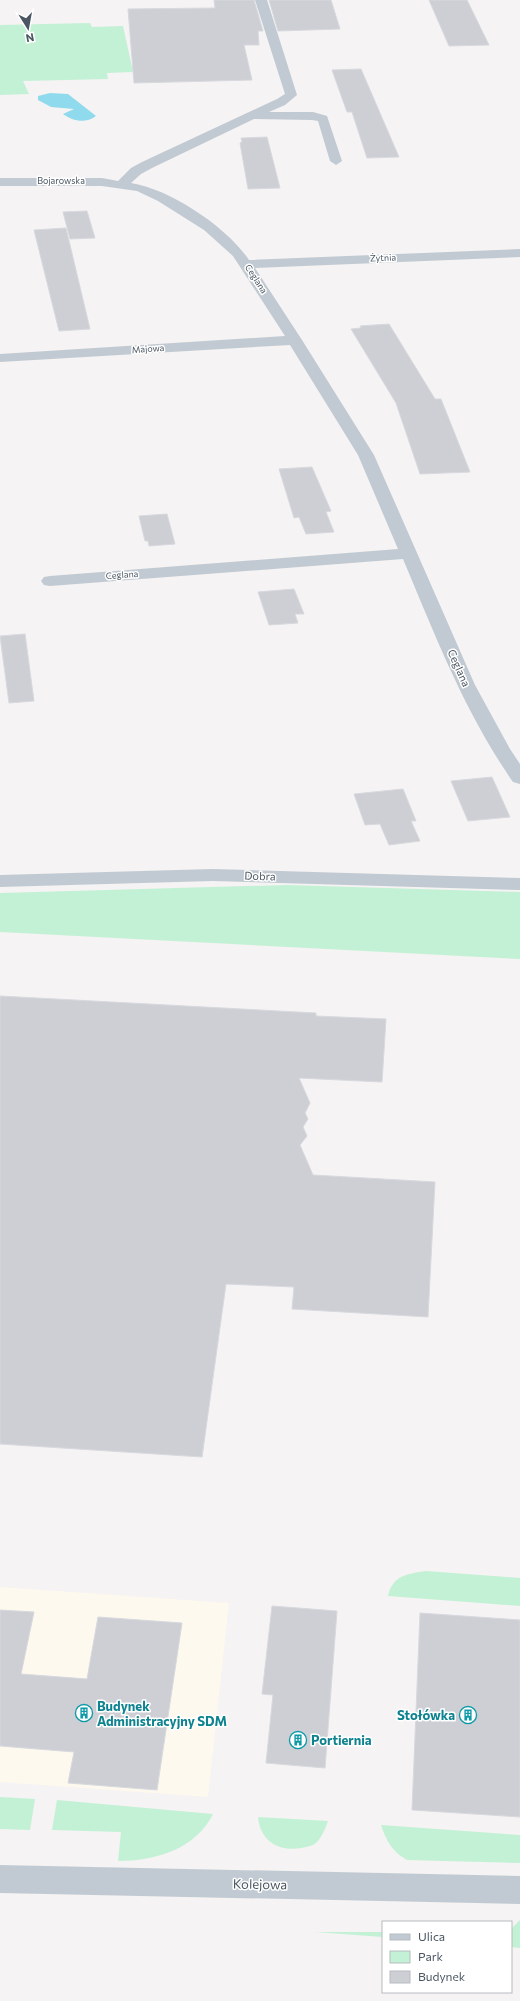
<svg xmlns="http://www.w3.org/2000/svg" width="520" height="2001" font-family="Commissioner,sans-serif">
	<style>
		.commercial { fill: #fdf9ef }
		.green { fill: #c3f1d5 }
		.water { fill: #90daee }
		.building { fill: #cdcfd5; stroke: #d7d9de }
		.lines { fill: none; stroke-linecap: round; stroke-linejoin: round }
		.street { fill: #c1cad2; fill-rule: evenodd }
		.labels { text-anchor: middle; stroke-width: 3; stroke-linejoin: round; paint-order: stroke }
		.far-street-label { font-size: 9px; fill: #4a5661; stroke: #fff }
		.street-label { font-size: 11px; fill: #4a5661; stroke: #fff }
		.near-culture-label { font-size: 13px; font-weight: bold; fill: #0d838f; stroke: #fff; text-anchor: start }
		.near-street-label { font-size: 13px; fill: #4a5661; stroke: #fff }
	</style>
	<rect width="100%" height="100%" fill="#f5f3f3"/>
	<polygon class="commercial" points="0,1587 229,1603 208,1797 0,1782"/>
	<g class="green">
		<polygon points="90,23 92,27 123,26 133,72 107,73 108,79 23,81 29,94 0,95 0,25"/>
		<polygon points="287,885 520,892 520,959 0,932 0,893"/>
		<path d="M426 1571 520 1578V1606L388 1596C393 1575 407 1574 426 1571Z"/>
		<polygon points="0,1797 35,1799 30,1830 0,1829"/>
		<path d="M57 1800 213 1814C196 1849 155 1861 118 1861L121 1832 52 1830Z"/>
		<path d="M258 1817 328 1821C325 1829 322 1837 316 1843 312 1846 306 1847 301 1848 279 1852 260 1841 258 1817Z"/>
		<path d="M381 1825 520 1835V1863L407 1860C392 1852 386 1840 381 1825Z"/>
		<polygon points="520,1920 520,1948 511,1947 511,1929"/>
		<polygon points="315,1932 383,1932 383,1937"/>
	</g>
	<path class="water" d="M50 93 68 94 96 116C85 124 73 121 63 114L74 109 51 107 38 100V96Z"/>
	<g class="building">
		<polygon points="214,0 254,0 263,31 258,31 259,45 244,45 252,80 134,83 128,9 215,8"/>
		<polygon points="269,0 331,0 340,29 278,31"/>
		<polygon points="429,0 467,0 489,45 449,46"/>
		<polygon points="361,69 399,157 367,158 352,112 347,112 332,70"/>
		<polygon points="267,137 280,188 248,189 240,143 242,142 241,138"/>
		<polygon points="87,211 95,238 70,239 63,212"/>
		<polygon points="66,228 90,329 59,331 34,230"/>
		<polygon points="389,324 435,399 441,399 470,472 420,474 396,403 351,329 361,328 360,326"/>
		<polygon points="312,467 331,511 326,512 334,532 306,534 299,517 294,518 279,469"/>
		<polygon points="167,514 175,544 149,546 148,541 145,541 139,516"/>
		<polygon points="294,589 304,614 295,614 298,623 269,625 258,592"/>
		<polygon points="25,634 34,701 9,703 0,636"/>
		<polygon points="492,777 510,817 468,821 451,781"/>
		<polygon points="403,789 416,821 411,821 420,841 389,845 380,824 365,825 354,794"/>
		<polygon points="0,996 316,1013 316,1016 386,1019 382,1082 299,1078 310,1103 305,1113 308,1119 303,1127 307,1136 300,1145 313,1175 435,1182 428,1317 292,1309 294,1287 226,1284 202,1457 0,1444"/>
		<polygon points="272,1606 337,1611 325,1768 266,1763 273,1695 262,1694"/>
		<polygon points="0,1610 34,1612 21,1674 87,1679 98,1617 182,1623 157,1790 68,1783 74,1752 0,1746"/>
		<polygon points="420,1613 520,1620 520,1817 412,1810"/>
	</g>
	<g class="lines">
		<g class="street">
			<path d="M255 0H267L297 95 285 105 269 112H313L327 116 342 161 336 165 330 161 318 121 312 120 254 119 152 168 141 174 131 183C170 189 227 227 249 260L520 249V257L255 268 302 340 374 455 475 685 510 749 520 764V784L513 782C465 713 435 635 403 559L50 586 44 585 41 581 44 577 50 576 398 549 358 455 290 345 0 362V354L285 336 233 256 204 230 158 201 137 191 102 186H0V178H102L118 181 131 168 142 162 277 99 285 94Z"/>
			<polygon points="213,869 520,878 520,890 213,881 0,887 0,875"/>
			<polygon points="0,1865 520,1876 520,1904 0,1893"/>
		</g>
	</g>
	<defs>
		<g id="building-ring" transform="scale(0.9)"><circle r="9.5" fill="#fff" stroke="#0f9aa8" stroke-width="1.5"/><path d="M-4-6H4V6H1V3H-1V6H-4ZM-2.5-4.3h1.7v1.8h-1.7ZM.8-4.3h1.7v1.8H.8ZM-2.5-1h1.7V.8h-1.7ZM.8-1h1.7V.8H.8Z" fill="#0f9aa8"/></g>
	</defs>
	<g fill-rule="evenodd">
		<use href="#building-ring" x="84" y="1713"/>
		<use href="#building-ring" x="468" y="1715"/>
		<use href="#building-ring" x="298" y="1740"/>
	</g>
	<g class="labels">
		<g class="far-street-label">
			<text x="61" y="184">Bojarowska</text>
			<text transform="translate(383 258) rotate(-2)" y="3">Żytnia</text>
			<text transform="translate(256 279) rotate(57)" y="3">Ceglana</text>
			<text transform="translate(148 349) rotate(-4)" y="3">Majowa</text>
			<text transform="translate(122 575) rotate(-4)" y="3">Ceglana</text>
		</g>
		<g class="street-label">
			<text transform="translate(459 668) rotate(66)" y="4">Ceglana</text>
			<text transform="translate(260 876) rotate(2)" y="4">Dobra</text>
		</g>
		<g class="near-culture-label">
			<text x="97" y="1711">Budynek<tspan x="97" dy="15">Administracyjny SDM</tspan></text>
			<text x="455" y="1720" text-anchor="end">Stołówka</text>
			<text x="311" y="1745">Portiernia</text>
		</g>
		<g class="near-street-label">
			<text transform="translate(260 1884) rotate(1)" y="5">Kolejowa</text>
		</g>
	</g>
	<rect x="382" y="1921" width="130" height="72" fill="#ffffff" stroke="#b7bbc0"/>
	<rect x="390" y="1934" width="20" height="6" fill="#c1cad2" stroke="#b7bbc0"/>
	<text x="418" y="1941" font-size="12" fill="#4a5661">Ulica</text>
	<rect x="390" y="1951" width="20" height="12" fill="#c3f1d5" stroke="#b7bbc0"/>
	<text x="418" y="1961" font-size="12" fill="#4a5661">Park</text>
	<rect x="390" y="1971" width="20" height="12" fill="#cdcfd5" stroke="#b7bbc0"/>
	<text x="418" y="1981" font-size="12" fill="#4a5661">Budynek</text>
	<g transform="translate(28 28) rotate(169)" stroke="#ffffff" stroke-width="3" paint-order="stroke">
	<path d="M0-3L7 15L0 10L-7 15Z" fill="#4a5661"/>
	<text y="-6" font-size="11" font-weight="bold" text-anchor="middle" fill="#4a5661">N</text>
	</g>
</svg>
